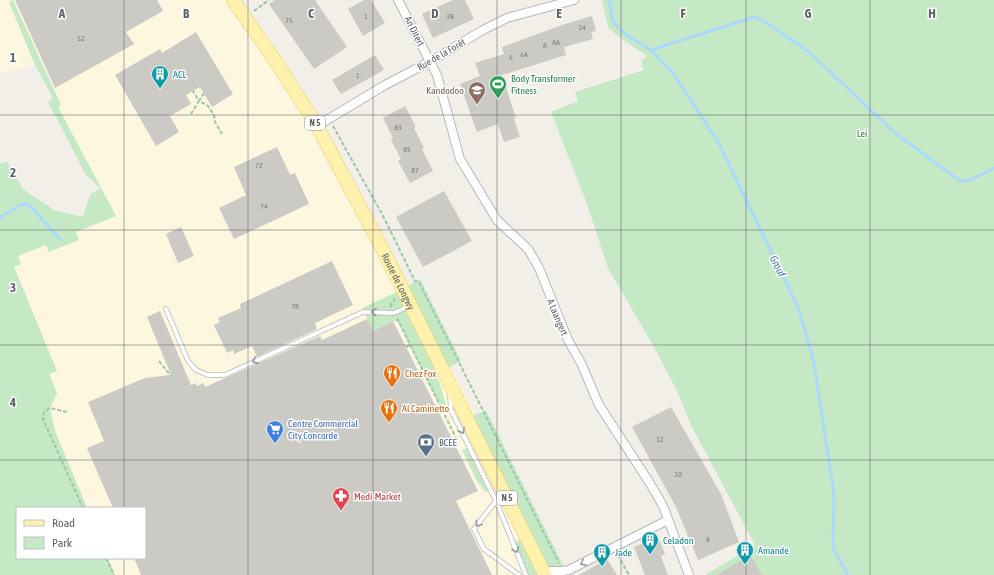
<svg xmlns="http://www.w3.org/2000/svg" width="994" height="575" font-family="'Asap Condensed',sans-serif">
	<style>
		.commercial { fill: #fef7e0 }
		.green { fill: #c5e8c5 }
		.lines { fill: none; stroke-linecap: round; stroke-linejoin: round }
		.stream { stroke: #aadaff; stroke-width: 3 }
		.building { fill: #cccac5 }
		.service-casing { stroke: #b5b8bc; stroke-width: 5.5 }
		.minor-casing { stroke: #b5b8bc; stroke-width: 10 }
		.primary-casing { stroke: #f2c960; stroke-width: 14 }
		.path { stroke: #9cc7a9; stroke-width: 2; stroke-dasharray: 4 2; stroke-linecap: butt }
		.service { stroke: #fff; stroke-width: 4 }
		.minor { stroke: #fff; stroke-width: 8 }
		.primary { stroke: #fff2af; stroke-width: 13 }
		.oneway { stroke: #979a9d }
		.grid { fill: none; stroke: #5f6368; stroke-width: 1; stroke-opacity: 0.55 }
		.labels { text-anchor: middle; stroke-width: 3; stroke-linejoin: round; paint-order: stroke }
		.number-label { font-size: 8px; fill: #7a7d7f }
		.shield { fill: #fff; stroke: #8f9295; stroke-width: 1 }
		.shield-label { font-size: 9px; font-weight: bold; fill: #5f6368 }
		.street-label { font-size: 10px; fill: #5f6368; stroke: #fff }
		.culture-label { font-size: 10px; fill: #0d838f; stroke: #fff; text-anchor: start }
		.leisure-label { font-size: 10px; fill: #27864d; stroke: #fff; text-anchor: start }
		.education-label { font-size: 10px; fill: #785e54; stroke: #fff; text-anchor: end }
		.park-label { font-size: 10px; fill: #348238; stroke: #fff }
		.food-label { font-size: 10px; fill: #c56008; stroke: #fff; text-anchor: start }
		.shop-label { font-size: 10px; fill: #366cbe; stroke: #fff; text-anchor: start }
		.service-label { font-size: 10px; fill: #4e5e75; stroke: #fff; text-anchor: start }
		.health-label { font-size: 10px; fill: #be3a42; stroke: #fff; text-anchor: start }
		.water-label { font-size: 11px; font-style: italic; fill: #4174aa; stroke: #fff }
		.grid-label { font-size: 13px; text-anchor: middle; font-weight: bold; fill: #5f6368; stroke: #fff; stroke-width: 3; stroke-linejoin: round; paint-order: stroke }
	</style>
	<rect width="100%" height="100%" fill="#f1efe8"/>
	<polygon class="commercial" points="0,0 233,0 276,62 444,370 451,367 475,415 468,419 526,536 526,575 115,575 108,558 145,558 145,508 87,508 55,431 50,408 57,393 49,374 57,371 14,267 18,256 46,245 49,252 79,240 76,232 116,216 58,107 61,105 12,0 9,2 35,65 0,73"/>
	<g class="green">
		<polygon points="13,0 61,105 58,107 116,216 76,232 79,240 49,252 46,245 18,256 21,264 14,267 57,371 49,374 57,393 50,408 55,431 87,508 17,508 17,558 108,558 115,575 0,575 0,164 7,162 23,189 54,210 83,217 90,195 100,188 86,175 48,102 53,98 35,65 9,2"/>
		<polygon points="602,0 994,0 994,575 705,575 755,545 692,427 675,387 654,347 608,268 587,204 551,112 578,101 575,92 644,70 641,61 647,56 615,34 608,27"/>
		<polygon points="420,279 461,361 436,374 440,384 446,405 441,408 398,322 393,321 373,331 362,308 403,289"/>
		<polygon points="486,410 568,575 526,575 513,543 525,537 467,419"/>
		<polygon points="467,448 488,491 485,492 477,481 462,450"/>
	</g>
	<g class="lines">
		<g class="stream">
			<polyline points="609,0 613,22 625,34 651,50 673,73 718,142 798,307 813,358 834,494 833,548 848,575"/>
			<polyline points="651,50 754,17 762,20 809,52 895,133 960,181 971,180 994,168"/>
			<polyline points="0,218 20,205 28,204 60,239"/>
		</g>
	</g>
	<g class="building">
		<polygon points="15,0 157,0 163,11 126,32 134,44 55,88"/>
		<polygon points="275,0 315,0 347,47 314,69 269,4"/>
		<polygon points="364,0 371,0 385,23 363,36 348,9"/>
		<polygon points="453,0 465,0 474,19 433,38 422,14"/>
		<polygon points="592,16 596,31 591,32 593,39 564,47 566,55 502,75 516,118 514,119 520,137 504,142 498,124 477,132 460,84 480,76 475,63 504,54 502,47 568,23"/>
		<polygon points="196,32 233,94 212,107 200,87 186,95 191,104 170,116 179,132 156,146 115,75 160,49 162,53"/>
		<polygon points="375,55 384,70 341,94 332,80"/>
		<polygon points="405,106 416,127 414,128 424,148 422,149 433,171 410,183 398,161 401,159 391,140 393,138 383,118"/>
		<polygon points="277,147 290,175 295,173 309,204 234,239 219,208 246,195 234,167"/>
		<polygon points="444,191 472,241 423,267 396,217"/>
		<polygon points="181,227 194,256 178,263 166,234"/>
		<polygon points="332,261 353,305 315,323 317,329 257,357 252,346 234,354 233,350 227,353 214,325 220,322 218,318 241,308 240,304"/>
		<polygon points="160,311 191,385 196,383 197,386 204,383 205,387 320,336 322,340 367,319 373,331 393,321 478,491 456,501 492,575 141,575 134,558 145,558 145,508 113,508 87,448 104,441 88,402 145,378 171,375 147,317"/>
		<polygon points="671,407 721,494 739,542 698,560 676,507 632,427"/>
		<polygon points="658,537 665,554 661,556 668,575 645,575 634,547"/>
		<polygon points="750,555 762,575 717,575"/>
		<polygon points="607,559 617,575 579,575"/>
	</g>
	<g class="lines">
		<g class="service-casing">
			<g id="service">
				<polyline points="166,309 188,361 196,370 208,375 225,375 363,312 394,313 409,306"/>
				<polyline points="450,395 451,410 496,501 526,575"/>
				<polyline points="496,501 474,529 484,549 519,575"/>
			</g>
		</g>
		<g class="minor-casing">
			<g id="minor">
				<polyline points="398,0 437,75 460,159 497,220 528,249 539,268 568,340 581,363 599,405 651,485 663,506 689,575"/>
				<polyline points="317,126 385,85 431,61 483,30 507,18 574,0"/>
				<polyline points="543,571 563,571 569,570 668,520"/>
			</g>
		</g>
		<g class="primary-casing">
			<g id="primary">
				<path id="s1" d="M233 0 276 62 317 126 385 254 545 575"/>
			</g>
		</g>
		<g class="path">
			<polyline points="254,11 269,0"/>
			<polyline points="204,93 199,101 208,106 214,115 215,122 222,134"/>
			<polyline points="191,114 199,101 193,91"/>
			<polyline points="333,126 382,214 415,281 419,282 559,563"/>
			<polyline points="391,307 391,305 395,299"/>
			<polyline points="397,318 457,440"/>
			<polyline points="406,347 410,345"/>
			<polyline points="159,361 172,377"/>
			<polyline points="426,379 434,375"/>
			<polyline points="67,412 50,408 44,412 43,419 83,508"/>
			<polyline points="618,555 629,575"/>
			<polyline points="106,558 114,575"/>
		</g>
		<use href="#service" class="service"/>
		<use href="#minor" class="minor"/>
		<use href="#primary" class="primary"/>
	</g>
	<defs><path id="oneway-chevron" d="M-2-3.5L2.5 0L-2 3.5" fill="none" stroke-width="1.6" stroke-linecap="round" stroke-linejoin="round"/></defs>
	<g class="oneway">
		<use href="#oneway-chevron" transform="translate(374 312) rotate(-178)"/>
		<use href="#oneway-chevron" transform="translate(255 361) rotate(156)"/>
		<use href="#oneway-chevron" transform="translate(462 431) rotate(64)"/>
		<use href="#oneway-chevron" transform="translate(478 524) rotate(127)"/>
		<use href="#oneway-chevron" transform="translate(516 550) rotate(68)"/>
		<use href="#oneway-chevron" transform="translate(583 563) rotate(154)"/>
	</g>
	<path class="grid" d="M124 0V508M248 0V575M373 0V575M497 0V575M621 0V575M746 0V575M870 0V575M0 115H994M0 230H994M0 345H994M0 460H994M124 558V575"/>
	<defs>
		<g id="building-pin" transform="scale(0.9)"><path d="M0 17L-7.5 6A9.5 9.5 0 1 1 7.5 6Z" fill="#0f9aa8" stroke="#fff"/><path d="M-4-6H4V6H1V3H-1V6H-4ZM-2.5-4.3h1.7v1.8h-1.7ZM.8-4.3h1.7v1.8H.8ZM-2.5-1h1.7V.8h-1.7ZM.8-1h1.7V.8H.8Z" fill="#fff"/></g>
		<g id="stadium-pin" transform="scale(0.9)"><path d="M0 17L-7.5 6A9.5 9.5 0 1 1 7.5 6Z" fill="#2e9e5b" stroke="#fff"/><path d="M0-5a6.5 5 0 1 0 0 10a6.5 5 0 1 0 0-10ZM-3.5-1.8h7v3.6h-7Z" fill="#fff"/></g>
		<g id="school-pin" transform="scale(0.9)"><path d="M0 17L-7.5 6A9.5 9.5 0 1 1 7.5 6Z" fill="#8d6e63" stroke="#fff"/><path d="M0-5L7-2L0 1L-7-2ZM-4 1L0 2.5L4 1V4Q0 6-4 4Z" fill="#fff"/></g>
		<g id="restaurant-pin" transform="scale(0.9)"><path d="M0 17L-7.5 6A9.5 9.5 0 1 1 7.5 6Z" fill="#e8710a" stroke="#fff"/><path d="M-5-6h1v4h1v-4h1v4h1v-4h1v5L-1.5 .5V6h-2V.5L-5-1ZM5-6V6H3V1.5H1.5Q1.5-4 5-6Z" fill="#fff"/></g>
		<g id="supermarket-pin" transform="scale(0.9)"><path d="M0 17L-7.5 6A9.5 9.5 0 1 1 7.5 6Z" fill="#3f7fe0" stroke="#fff"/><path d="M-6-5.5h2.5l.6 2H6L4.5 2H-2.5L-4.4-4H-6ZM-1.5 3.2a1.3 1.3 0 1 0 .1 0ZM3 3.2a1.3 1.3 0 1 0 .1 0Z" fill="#fff"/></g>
		<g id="bank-pin" transform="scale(0.9)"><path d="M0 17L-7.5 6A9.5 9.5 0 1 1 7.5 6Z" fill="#5c6f8a" stroke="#fff"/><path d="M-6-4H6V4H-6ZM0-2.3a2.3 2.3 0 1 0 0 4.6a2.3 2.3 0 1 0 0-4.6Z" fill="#fff"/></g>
		<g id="pharmacy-pin" transform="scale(0.9)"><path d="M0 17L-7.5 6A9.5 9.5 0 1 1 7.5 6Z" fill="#e0444e" stroke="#fff"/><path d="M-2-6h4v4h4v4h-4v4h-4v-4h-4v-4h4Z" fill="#fff"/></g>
	</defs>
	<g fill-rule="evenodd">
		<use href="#building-pin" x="160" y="74"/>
		<use href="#stadium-pin" x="498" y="84"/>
		<use href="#school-pin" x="477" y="90"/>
		<use href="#restaurant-pin" x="392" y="373"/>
		<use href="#restaurant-pin" x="389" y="408"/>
		<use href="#supermarket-pin" x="275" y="429"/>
		<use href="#bank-pin" x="426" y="442"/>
		<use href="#pharmacy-pin" x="341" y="496"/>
		<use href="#building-pin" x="650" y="540"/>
		<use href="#building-pin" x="745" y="550"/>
		<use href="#building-pin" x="602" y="552"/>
	</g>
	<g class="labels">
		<g class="number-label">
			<text x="366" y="19">1</text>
			<text x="450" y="19">3B</text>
			<text x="289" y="23">75</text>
			<text x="582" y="30">14</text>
			<text x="81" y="41">52</text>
			<text x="556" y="45">8A</text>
			<text x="545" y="48">8</text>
			<text x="524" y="57">6A</text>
			<text x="511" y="60">6</text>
			<text x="358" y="78">1</text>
			<text x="398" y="130">83</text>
			<text x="407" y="152">85</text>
			<text x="259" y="168">72</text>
			<text x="415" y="173">87</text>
			<text x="264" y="209">74</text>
			<text x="295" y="309">78</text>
			<text x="660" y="442">12</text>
			<text x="678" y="477">10</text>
			<text x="708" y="542">8</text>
		</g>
		<g class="shield">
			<rect x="305" y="116" width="20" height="14" rx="3"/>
			<rect x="497" y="491" width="20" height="14" rx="3"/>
		</g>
		<g class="shield-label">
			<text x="315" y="126">N 5</text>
			<text x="507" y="501">N 5</text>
		</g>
		<g class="street-label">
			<text transform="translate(415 31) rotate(63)" y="4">An Ditert</text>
			<text transform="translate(441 54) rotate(-30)" y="4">Rue de la Forêt</text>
			<text dy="4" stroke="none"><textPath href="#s1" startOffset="327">Route de Longwy</textPath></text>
			<text transform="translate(558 317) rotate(67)" y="4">A Laangert</text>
		</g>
		<g class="culture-label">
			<text x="173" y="78">ACL</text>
			<text x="663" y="544">Celadon</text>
			<text x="758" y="554">Amande</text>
			<text x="615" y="556">Jade</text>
		</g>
		<g class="leisure-label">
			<text x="511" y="82">Body Transformer<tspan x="511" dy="12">Fitness</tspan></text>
		</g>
		<g class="education-label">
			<text x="464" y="94">Kandodoo</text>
		</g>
		<g class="park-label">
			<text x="862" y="137">Lei</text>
		</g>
		<g class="food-label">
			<text x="405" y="377">Chez Fox</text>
			<text x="402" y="412">Al Caminetto</text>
		</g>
		<g class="shop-label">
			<text x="288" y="427">Centre Commercial<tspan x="288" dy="12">City Concorde</tspan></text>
		</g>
		<g class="service-label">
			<text x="439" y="446">BCEE</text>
		</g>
		<g class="health-label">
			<text x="354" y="500">Medi-Market</text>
		</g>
		<g class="water-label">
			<text transform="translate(778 266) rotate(64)" y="4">Grouf</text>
		</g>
	</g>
	<g class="grid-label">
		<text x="62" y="18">A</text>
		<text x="186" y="18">B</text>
		<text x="311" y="18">C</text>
		<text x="435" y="18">D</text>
		<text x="559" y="18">E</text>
		<text x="683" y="18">F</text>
		<text x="808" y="18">G</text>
		<text x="932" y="18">H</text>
		<text x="13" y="62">1</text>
		<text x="13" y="177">2</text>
		<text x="13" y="292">3</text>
		<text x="13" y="407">4</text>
	</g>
	<rect x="16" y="507" width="130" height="52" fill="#ffffff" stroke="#bfc1c3"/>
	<rect x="24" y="520" width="20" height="6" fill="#fff2af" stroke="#bfc1c3"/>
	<text x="52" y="527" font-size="12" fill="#5f6368">Road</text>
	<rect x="24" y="537" width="20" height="12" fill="#c5e8c5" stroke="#bfc1c3"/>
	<text x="52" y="547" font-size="12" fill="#5f6368">Park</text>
</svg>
